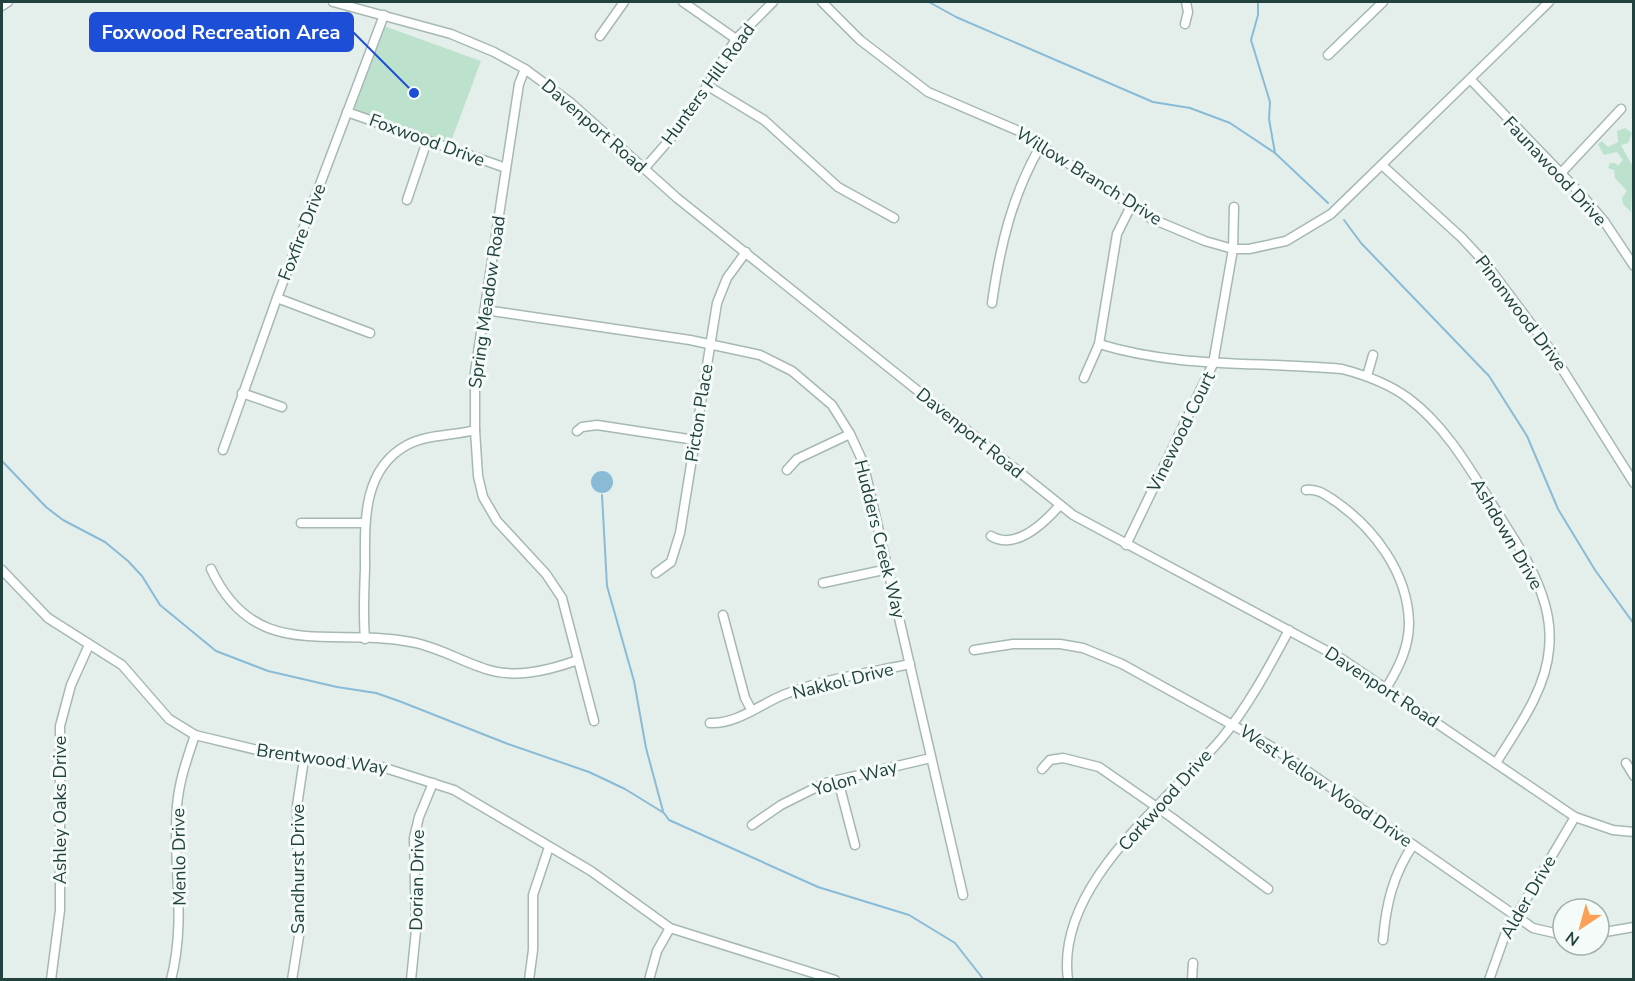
<svg xmlns="http://www.w3.org/2000/svg" width="1635" height="981" font-family="'Nunito Sans',sans-serif">
	<style>
		.green { fill: #bce1cd }
		.water { fill: #89bbd7 }
		.lines { fill: none; stroke-linecap: round; stroke-linejoin: round }
		.stream { stroke: #89bbd7; stroke-width: 2 }
		.minor-casing { stroke: #a6b8b5; stroke-width: 11 }
		.minor { stroke: #fff; stroke-width: 8 }
		.labels { text-anchor: middle; stroke-width: 6; stroke-linejoin: round; paint-order: stroke }
		.street-label { font-size: 18px; fill: #224240; stroke: #f5fbf9 }
		.leader { fill: none; stroke: #1d4ed8; stroke-width: 2 }
		.callout-dot { fill: #1d4ed8; stroke: #f5fbf9; stroke-width: 2 }
		.callout { fill: #1d4ed8; stroke: #1d4ed8; stroke-width: 2 }
		.callout-label { font-size: 20px; text-anchor: middle; font-weight: bold; fill: #fff }
	</style>
	<rect width="100%" height="100%" fill="#e4efec"/>
	<g class="green">
		<polygon points="384,26 481,61 450,144 356,111 354,104"/>
		<polygon points="1625,128 1632,133 1628,143 1621,145 1633,167 1631,212 1623,204 1622,198 1627,191 1615,178 1614,170 1608,168 1610,163 1615,163 1618,166 1623,160 1617,152 1604,155 1598,144 1602,141 1608,147 1618,142 1617,131"/>
	</g>
	<circle class="water" cx="602" cy="482" r="11"/>
	<g class="lines">
		<g class="stream">
			<polyline points="929,2 956,17 1153,102 1190,108 1230,123 1275,153 1328,203"/>
			<polyline points="1258,2 1258,15 1251,40 1270,102 1269,119 1275,153"/>
			<polyline points="1344,220 1361,243 1489,376 1527,436 1558,509 1595,570 1634,624"/>
			<polyline points="2,461 46,507 63,520 105,542 128,561 142,576 160,605 216,651 268,671 337,687 376,693 399,701 508,744 589,772 625,789 664,813 669,820 818,887 909,915 955,943 984,980"/>
			<polyline points="602,495 607,586 634,681 646,748 663,811"/>
		</g>
		<g class="minor-casing">
			<g id="minor">
				<polyline points="333,2 451,34 494,52 525,69 571,103 677,198 1073,515 1342,659 1575,817 1613,830 1634,832"/>
				<polyline points="683,2 736,39"/>
				<polyline points="822,2 860,40 928,92 1021,132 1150,218 1205,241 1233,249 1249,249 1286,241 1331,214 1549,2"/>
				<polyline points="2,6 8,2"/>
				<polyline points="1185,24 1188,12 1186,2"/>
				<polyline points="600,36 624,2"/>
				<polyline points="1328,55 1383,2"/>
				<polyline points="525,69 519,84 475,372 475,430 478,476 483,497 497,521 546,574 562,598 594,721"/>
				<polyline points="1471,80 1581,194 1604,221 1634,266"/>
				<polyline points="708,86 764,120 838,187 894,218"/>
				<polyline points="347,112 506,168"/>
				<polyline points="1383,166 1462,238 1487,265 1549,348 1634,483"/>
				<polyline points="644,169 684,123 736,39 773,2"/>
				<polyline points="1561,173 1621,109"/>
				<polyline points="407,200 427,141"/>
				<polyline points="277,298 370,333"/>
				<path d="M992 303C1000 246 1012 195 1041 145"/>
				<polyline points="485,310 690,340 760,355 792,371 832,405 850,434 863,462 963,895"/>
				<path d="M1099 344C1181 369 1258 361 1342 369 1365 375 1388 383 1408 398 1447 427 1471 471 1497 512 1514 539 1532 565 1542 595 1548 612 1551 631 1549 649 1546 690 1517 729 1496 763"/>
				<polyline points="1367,376 1373,355"/>
				<polyline points="1084,378 1099,344 1117,234 1131,206"/>
				<polyline points="242,393 282,407"/>
				<polyline points="577,431 582,427 597,425 695,440"/>
				<polyline points="223,450 277,298 384,15"/>
				<polyline points="787,470 797,459 850,434"/>
				<path d="M1306 490C1317 488 1326 495 1335 501 1374 528 1408 573 1409 623 1409 647 1399 667 1387 687"/>
				<polyline points="301,523 364,523"/>
				<path d="M991 536C1016 551 1045 522 1060 505"/>
				<polyline points="1126,545 1213,364 1233,249 1234,207"/>
				<path d="M211 569C255 664 332 626 411 642 435 646 457 659 480 667 512 680 547 671 578 660"/>
				<polyline points="2,570 48,618 122,665 169,719 195,735 282,756 382,767 454,790 591,871 670,928 835,980"/>
				<polyline points="656,573 671,562 680,533 717,303 727,278 746,252"/>
				<polyline points="823,583 888,569"/>
				<polyline points="723,615 745,698 752,711"/>
				<path d="M365 639C363 615 364 592 365 569 365 525 361 470 407 445 428 434 453 436 475 430"/>
				<polyline points="974,650 1013,644 1060,644 1083,648 1122,664 1274,748 1533,928 1563,935"/>
				<path d="M710 723C737 724 759 705 783 695 823 679 868 673 910 664"/>
				<polyline points="1626,763 1634,776"/>
				<polyline points="1042,769 1050,760 1063,758 1099,767 1171,817 1268,889"/>
				<polyline points="838,780 855,845"/>
				<polyline points="752,825 781,805 825,783 931,758"/>
				<polyline points="1599,933 1634,927"/>
				<path d="M1383 940C1386 904 1393 875 1413 845"/>
				<polyline points="51,980 60,910 60,726 71,685 89,645"/>
				<path d="M171 980C187 916 172 867 177 806 179 781 187 759 195 735"/>
				<polyline points="292,980 299,936 297,806 304,759"/>
				<polyline points="411,980 416,930 414,838 419,817 433,783"/>
				<polyline points="529,980 533,950 533,895 549,847"/>
				<polyline points="649,980 657,951 670,928"/>
				<path d="M1068 980C1055 884 1167 803 1222 738 1249 705 1269 667 1289 630"/>
				<polyline points="1192,980 1193,963"/>
				<polyline points="1489,980 1505,935 1575,817"/>
			</g>
		</g>
		<use href="#minor" class="minor"/>
	</g>
	<g class="labels">
		<g class="street-label">
			<text transform="translate(708 84) rotate(-54)" y="6">Hunters Hill Road</text>
			<text transform="translate(594 126) rotate(41)" y="6">Davenport Road</text>
			<text transform="translate(427 140) rotate(20)" y="6">Foxwood Drive</text>
			<text transform="translate(1555 171) rotate(47)" y="6">Faunawood Drive</text>
			<text transform="translate(1089 176) rotate(32)" y="6">Willow Branch Drive</text>
			<text transform="translate(302 232) rotate(-69)" y="6">Foxfire Drive</text>
			<text transform="translate(487 302) rotate(-82)" y="6">Spring Meadow Road</text>
			<text transform="translate(1521 313) rotate(53)" y="6">Pinonwood Drive</text>
			<text transform="translate(699 413) rotate(-81)" y="6">Picton Place</text>
			<text transform="translate(1181 432) rotate(-64)" y="6">Vinewood Court</text>
			<text transform="translate(970 433) rotate(39)" y="6">Davenport Road</text>
			<text transform="translate(1507 534) rotate(60)" y="6">Ashdown Drive</text>
			<text transform="translate(880 539) rotate(76)" y="6">Hudders Creek Way</text>
			<text transform="translate(843 681) rotate(-14)" y="6">Nakkol Drive</text>
			<text transform="translate(1382 687) rotate(33)" y="6">Davenport Road</text>
			<text transform="translate(322 759) rotate(8)" y="6">Brentwood Way</text>
			<text transform="translate(855 778) rotate(-16)" y="6">Yolon Way</text>
			<text transform="translate(1326 786) rotate(34)" y="6">West Yellow Wood Drive</text>
			<text transform="translate(1165 800) rotate(-48)" y="6">Corkwood Drive</text>
			<text transform="translate(60 810) rotate(-90)" y="6">Ashley Oaks Drive</text>
			<text transform="translate(179 857) rotate(-91)" y="6">Menlo Drive</text>
			<text transform="translate(298 869) rotate(-90)" y="6">Sandhurst Drive</text>
			<text transform="translate(417 880) rotate(-89)" y="6">Dorian Drive</text>
			<text transform="translate(1528 897) rotate(-60)" y="6">Alder Drive</text>
		</g>
	</g>
	<path class="leader" d="M414 93L353 32"/>
	<circle class="callout-dot" cx="414" cy="93" r="6"/>
	<rect class="callout" x="90" y="13" width="263" height="38" rx="6"/>
	<g class="callout-label">
		<text x="221" y="39">Foxwood Recreation Area</text>
	</g>
	<rect width="1635" height="981" fill="none" stroke="#224240" stroke-width="6"/>
	<g transform="translate(1581 927) rotate(216)"><circle r="28" fill="#f5fbf9" stroke="#a1b1af" stroke-width="1.5"/>
	<path d="M0-4.5L10 22L0 15L-10 22Z" fill="#fca055"/>
	<text y="-9" font-size="16" font-weight="bold" text-anchor="middle" fill="#224240">N</text>
	</g>
</svg>
